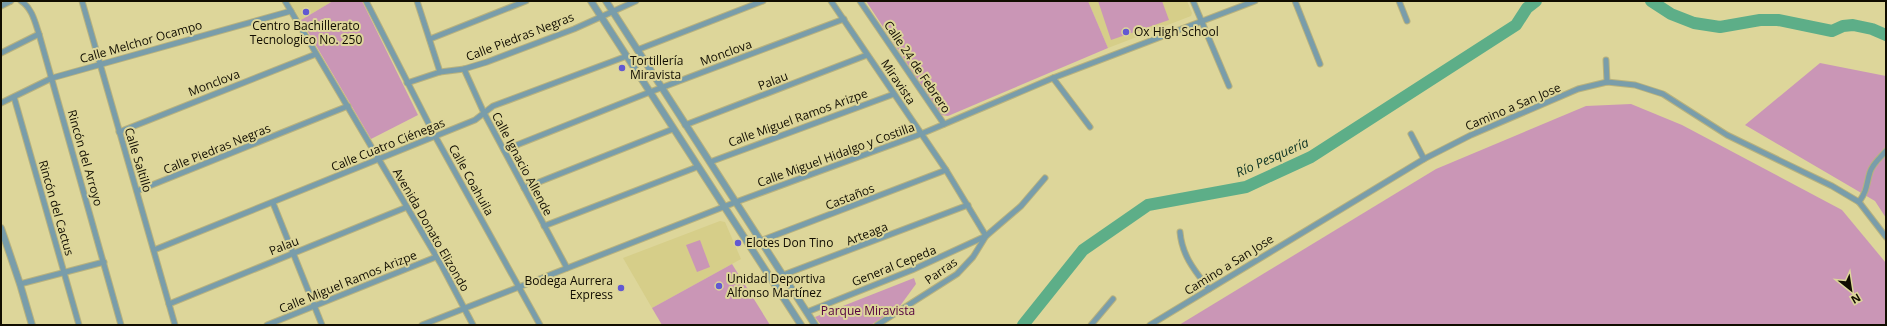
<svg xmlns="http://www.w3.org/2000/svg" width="1887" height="326" font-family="'Open Sans',sans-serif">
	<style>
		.built { fill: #d6ce89 }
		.green { fill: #ca96b6 }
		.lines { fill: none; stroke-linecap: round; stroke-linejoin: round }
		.river { stroke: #5dae88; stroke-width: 12 }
		.minor-casing { stroke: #b8b27e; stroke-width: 7 }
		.tertiary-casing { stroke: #b8b27e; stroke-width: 8 }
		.minor { stroke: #799daa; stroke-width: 5 }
		.tertiary { stroke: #799daa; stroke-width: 6 }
		.poi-dot { fill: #6259d2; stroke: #ddd69a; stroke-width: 1.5 }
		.labels { text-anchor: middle; stroke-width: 4; stroke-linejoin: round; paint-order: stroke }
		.poi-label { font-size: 12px; fill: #110d00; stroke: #ddd69a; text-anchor: start }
		.street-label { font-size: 12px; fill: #110d00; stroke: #ddd69a }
		.park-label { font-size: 12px; fill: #54013f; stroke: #ddd69a }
		.water-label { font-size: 13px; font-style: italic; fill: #0f3424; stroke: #ddd69a }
	</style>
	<rect width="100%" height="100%" fill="#ddd69a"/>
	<g class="built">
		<polygon points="289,1 333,1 301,20"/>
		<polygon points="1088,1 1187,1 1192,13 1191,16 1108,48"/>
		<polygon points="720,221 725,222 741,259 652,308 623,258"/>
	</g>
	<g class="green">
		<polygon points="333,1 362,1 418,115 371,139 301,20"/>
		<polygon points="866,1 1088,1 1108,48 948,116 941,115"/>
		<polygon points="1098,1 1162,1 1169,20 1111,40"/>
		<polygon points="1820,63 1886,76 1886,218 1875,201 1745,125"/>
		<polygon points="1631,104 1682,125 1842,210 1886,263 1886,325 1179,325 1436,169 1586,106"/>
		<polygon points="700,240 710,267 697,272 686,245"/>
		<polygon points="732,264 770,325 662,325 652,308"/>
		<polygon points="914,278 916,284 900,306 871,325 821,325 815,317"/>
	</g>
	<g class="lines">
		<g class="river">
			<polyline points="1651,1 1671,14 1694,23 1720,27 1760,20 1778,20 1832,31 1843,26 1853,25 1872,29 1886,35"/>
			<polyline points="1023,325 1083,250 1148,205 1246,187 1311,157 1516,25 1527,8 1536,1"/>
		</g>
		<g class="minor-casing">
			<g id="minor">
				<path d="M21 1C32 8 35 22 39 34L121 325"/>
				<polyline points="82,1 175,325"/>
				<polyline points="285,1 442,266 473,325"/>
				<polyline points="366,1 435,136 540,325"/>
				<polyline points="417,1 440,72"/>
				<polyline points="860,1 944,124"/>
				<polyline points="1193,1 1229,86"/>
				<polyline points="1295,1 1320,64"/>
				<polyline points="1399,1 1407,21"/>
				<polyline points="1,6 11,1"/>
				<polyline points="430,39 526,1"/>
				<polyline points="637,50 763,1"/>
				<polyline points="1,53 39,34"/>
				<polyline points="1606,60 1607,82"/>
				<polyline points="464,69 484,113 567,268"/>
				<polyline points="1053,78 1090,127"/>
				<polyline points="407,83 440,72 464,69 487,62 574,29 636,1"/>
				<polyline points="14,97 79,325"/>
				<polyline points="1,103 52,78 291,11"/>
				<polyline points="685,125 867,55"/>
				<polyline points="119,132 316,54"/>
				<polyline points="1411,134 1424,159"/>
				<polyline points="504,150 650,92 844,19"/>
				<polyline points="710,162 894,94"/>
				<polyline points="524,188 673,129"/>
				<polyline points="137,191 348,106"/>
				<path d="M1859 202C1868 189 1866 185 1870 172 1873 163 1880 158 1886 151"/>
				<polyline points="273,203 322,325"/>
				<polyline points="544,226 697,167"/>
				<path d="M1180 232C1182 256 1195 271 1209 289"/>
				<polyline points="760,241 946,170"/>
				<polyline points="154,250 475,120 493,106 627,56"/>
				<polyline points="773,281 783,275 968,205"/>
				<polyline points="20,284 104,262"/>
				<polyline points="169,304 407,207"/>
				<polyline points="807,312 912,270 986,236 946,170 831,1"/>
				<polyline points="267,325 436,257"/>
				<polyline points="422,325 736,202 921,134 1053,78 1255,1"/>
				<polyline points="877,325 957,274 973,257 986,236 1021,206 1045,178"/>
				<polyline points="1091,325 1113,299"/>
				<polyline points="1150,325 1424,159 1471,135 1578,89 1607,82 1635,85 1663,94 1727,135 1832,186 1859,202 1886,237"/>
			</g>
		</g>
		<g class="tertiary-casing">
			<g id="tertiary">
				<polyline points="591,1 801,325"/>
				<polyline points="606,1 815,325"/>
				<polyline points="1,228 20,284 32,325"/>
			</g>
		</g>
		<use href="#minor" class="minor"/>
		<use href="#tertiary" class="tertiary"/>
	</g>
	<g class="poi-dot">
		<circle cx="306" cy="12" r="4"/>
		<circle cx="1126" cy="32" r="4"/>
		<circle cx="622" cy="68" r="4"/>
		<circle cx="738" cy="243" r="4"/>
		<circle cx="719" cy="286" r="4"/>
		<circle cx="621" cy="288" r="4"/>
	</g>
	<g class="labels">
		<g class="poi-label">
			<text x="306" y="30" text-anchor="middle">Centro Bachillerato<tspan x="306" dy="14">Tecnologico No. 250</tspan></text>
			<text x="1134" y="36">Ox High School</text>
			<text x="630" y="65">Tortillería<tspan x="630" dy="14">Miravista</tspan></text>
			<text x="746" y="247">Elotes Don Tino</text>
			<text x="727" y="283">Unidad Deportiva<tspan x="727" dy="14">Alfonso Martínez</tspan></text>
			<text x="613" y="285" text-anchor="end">Bodega Aurrera<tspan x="613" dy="14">Express</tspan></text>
		</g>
		<g class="street-label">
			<text transform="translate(520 37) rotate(-21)" y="4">Calle Piedras Negras</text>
			<text transform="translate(141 42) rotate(-16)" y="4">Calle Melchor Ocampo</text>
			<text transform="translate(726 53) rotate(-20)" y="4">Monclova</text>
			<text transform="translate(917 67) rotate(56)" y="4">Calle 24 de Febrero</text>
			<text transform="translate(773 81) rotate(-21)" y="4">Palau</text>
			<text transform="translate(898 82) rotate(56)" y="4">Miravista</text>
			<text transform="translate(214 83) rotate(-21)" y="4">Monclova</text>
			<text transform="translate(1513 107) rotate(-23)" y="4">Camino a San Jose</text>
			<text transform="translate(798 118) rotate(-20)" y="4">Calle Miguel Ramos Arizpe</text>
			<text transform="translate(388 145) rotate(-22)" y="4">Calle Cuatro Ciénegas</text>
			<text transform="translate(217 149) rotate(-22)" y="4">Calle Piedras Negras</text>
			<text transform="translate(836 155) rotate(-20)" y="4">Calle Miguel Hidalgo y Costilla</text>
			<text transform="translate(85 158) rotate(74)" y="4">Rincón del Arroyo</text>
			<text transform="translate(138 160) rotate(73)" y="4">Calle Saltillo</text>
			<text transform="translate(522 164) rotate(62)" y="4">Calle Ignacio Allende</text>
			<text transform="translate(471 180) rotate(61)" y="4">Calle Coahuila</text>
			<text transform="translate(850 197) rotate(-21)" y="4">Castaños</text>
			<text transform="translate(56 208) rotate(74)" y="4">Rincón del Cactus</text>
			<text transform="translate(431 230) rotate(60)" y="4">Avenida Donato Elizondo</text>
			<text transform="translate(867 234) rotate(-21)" y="4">Arteaga</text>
			<text transform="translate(284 246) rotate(-22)" y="4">Palau</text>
			<text transform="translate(1229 265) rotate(-32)" y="4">Camino a San Jose</text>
			<text transform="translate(894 266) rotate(-22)" y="4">General Cepeda</text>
			<text transform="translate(941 271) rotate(-35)" y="4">Parras</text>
			<text transform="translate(348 282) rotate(-22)" y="4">Calle Miguel Ramos Arizpe</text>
		</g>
		<g class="park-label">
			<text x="868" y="315">Parque Miravista</text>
		</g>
		<g class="water-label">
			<text transform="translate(1272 157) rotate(-24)" y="5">Río Pesquería</text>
		</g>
	</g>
	<rect width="1887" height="326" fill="none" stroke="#110d00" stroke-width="4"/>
	<g transform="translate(1851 290) rotate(150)" stroke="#ddd69a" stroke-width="3" paint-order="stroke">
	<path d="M0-3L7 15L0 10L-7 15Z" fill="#110d00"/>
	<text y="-6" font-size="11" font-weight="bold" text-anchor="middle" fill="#110d00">N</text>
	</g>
</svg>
